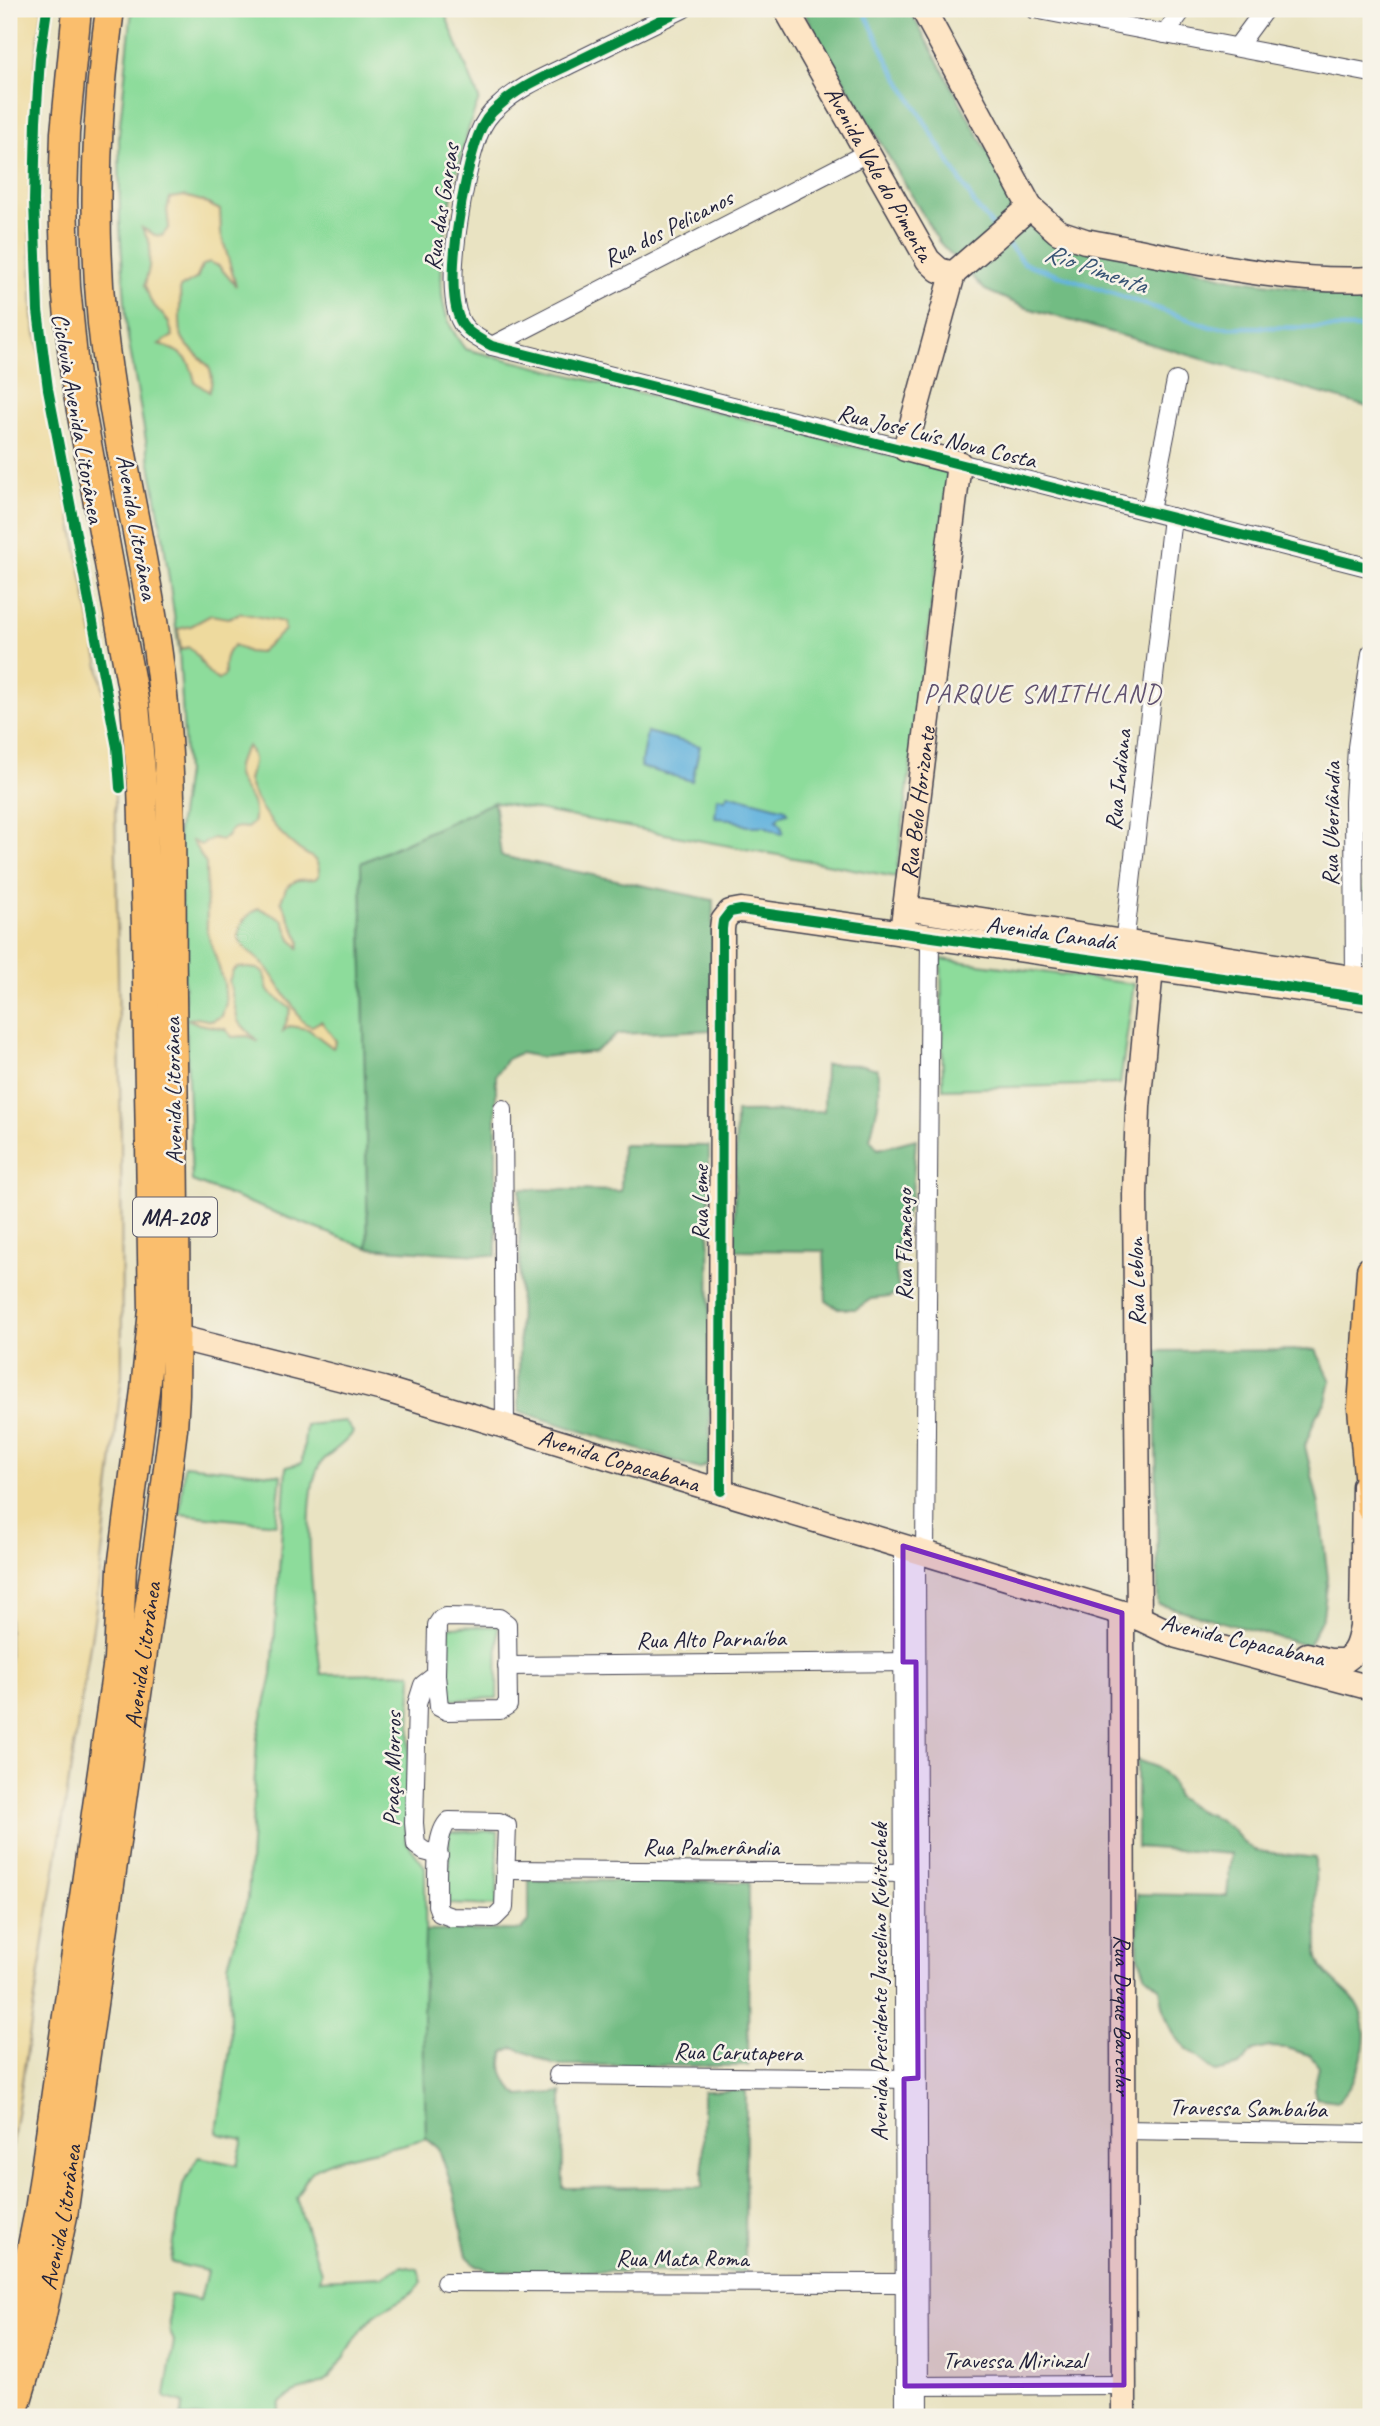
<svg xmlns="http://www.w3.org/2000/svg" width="1380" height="2426" font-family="Caveat,sans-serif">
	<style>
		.green { fill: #8ddc9b; stroke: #587f6b; stroke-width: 2 }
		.forest { fill: #72bc83; stroke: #4a6f5f; stroke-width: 2 }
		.sand { fill: #eeda9e; stroke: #887e6c; stroke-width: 2 }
		.water { fill: #62b2dd; stroke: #426a8c; stroke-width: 2 }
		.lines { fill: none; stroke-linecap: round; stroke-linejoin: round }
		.stream { stroke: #62b2dd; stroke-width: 4.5 }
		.street-casing { stroke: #403f4f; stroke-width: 20 }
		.secondary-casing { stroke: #403f4f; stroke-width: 27 }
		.primary-casing { stroke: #403f4f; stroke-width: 31 }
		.street { stroke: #fff; stroke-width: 18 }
		.secondary { stroke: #fde5c5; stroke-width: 24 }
		.primary { stroke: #fabe6d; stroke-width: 28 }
		.cycleway-casing { stroke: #f7f3e8; stroke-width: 15 }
		.cycleway { stroke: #00873e; stroke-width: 10 }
		.marked { fill: #7b2cbf; fill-opacity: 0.2; stroke: #7b2cbf; stroke-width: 5; stroke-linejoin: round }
		.labels { text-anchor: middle; stroke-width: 5; stroke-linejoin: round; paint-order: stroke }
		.shield { fill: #f7f3e8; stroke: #62616f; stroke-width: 2 }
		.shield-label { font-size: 23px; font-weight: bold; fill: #22223b }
		.street-label { font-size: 24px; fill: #22223b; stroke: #f7f3e8 }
		.water-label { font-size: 26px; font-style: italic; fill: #385474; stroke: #f7f3e8 }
		.neighbourhood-label { font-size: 26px; letter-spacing: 2px; fill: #605270; stroke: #f7f3e8 }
	</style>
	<rect width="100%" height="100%" fill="#f7f3e8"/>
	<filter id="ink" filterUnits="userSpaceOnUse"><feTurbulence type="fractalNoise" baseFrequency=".0143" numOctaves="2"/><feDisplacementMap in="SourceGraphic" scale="14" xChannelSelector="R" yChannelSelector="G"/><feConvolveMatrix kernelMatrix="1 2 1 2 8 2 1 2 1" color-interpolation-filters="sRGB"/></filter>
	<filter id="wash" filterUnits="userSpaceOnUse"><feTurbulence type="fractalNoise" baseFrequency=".00686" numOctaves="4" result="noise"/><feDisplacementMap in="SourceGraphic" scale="28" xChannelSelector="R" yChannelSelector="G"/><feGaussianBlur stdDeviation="1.57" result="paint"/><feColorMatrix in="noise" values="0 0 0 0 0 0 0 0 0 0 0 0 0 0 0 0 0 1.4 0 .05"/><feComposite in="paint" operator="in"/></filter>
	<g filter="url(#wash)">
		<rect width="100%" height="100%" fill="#e9e3c2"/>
		<g class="green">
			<path d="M132 9H443L479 99C461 145 433 258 444 306 447 323 455 336 465 349L949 470 896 877 494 802 361 863 368 1248 192 1181 178 830 186 773 179 649 163 537 127 332 120 226 119 134Z"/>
			<polygon points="1371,703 1371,968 1363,972 1363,847 1365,770"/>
			<polygon points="941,959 1134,984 1120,1084 943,1089"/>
			<path d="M345 1421 353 1432C345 1446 327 1452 319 1466 299 1502 316 1630 321 1674L411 1673 412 1676 406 1841 425 1867 426 2138C396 2149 336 2154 314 2170 305 2177 301 2189 296 2198L321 2272 319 2280 382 2277 402 2266 418 2269 422 2282C410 2301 385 2304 370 2320 353 2338 346 2361 328 2378 315 2390 306 2387 293 2393 289 2395 284 2400 280 2403L277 2417H181L184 2403 166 2398 165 2395 174 2341 170 2332 169 2294 200 2300 207 2271 173 2263 171 2261 183 2184 199 2157 237 2165 243 2139 219 2134 217 2131 231 2044 228 1965 248 1898 257 1738 272 1675 286 1467 302 1463 306 1425Z"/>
			<polygon points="184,1465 281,1475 276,1524 180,1514"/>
			<polygon points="498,1626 497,1698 449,1700 449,1627"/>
			<polygon points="498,1831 497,1906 448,1904 449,1832"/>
		</g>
		<g class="forest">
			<polygon points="802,9 909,9 1014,200 1034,224 1228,278 1358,296 1371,294 1371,408 1024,307 985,290 939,242"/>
			<polygon points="494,802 501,856 713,900 711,1030 618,1034 594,1052 541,1057 520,1053 507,1059 496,1075 496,1256 368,1248 361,863"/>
			<path d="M825 1064 863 1065 877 1069C883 1097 876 1112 870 1139L878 1149 916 1139 912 1194 897 1243 896 1272 899 1292 889 1297 871 1299 856 1309H840L826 1301 824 1251 734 1250 736 1112 824 1111Z"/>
			<polygon points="622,1145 709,1146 710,1458 707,1465 699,1469 519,1411 520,1189 621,1191"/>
			<polygon points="1316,1350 1331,1381 1326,1401 1316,1416 1305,1446 1319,1505 1328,1578 1323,1616 1308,1646 1158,1604 1155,1351"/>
			<path d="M1137 1760 1159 1768 1172 1783 1177 1797 1199 1811 1216 1818 1232 1829 1245 1844 1257 1851 1315 1858C1315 1883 1316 1908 1317 1934 1317 1942 1316 1954 1319 1961 1326 1978 1344 1987 1355 2001 1375 2031 1361 2078 1338 2101L1316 2098 1314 2089 1319 2067 1310 2055 1287 2048 1269 2047 1253 2051 1239 2066 1216 2072C1178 2042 1167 2038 1160 1988L1146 1976 1138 1954 1137 1894 1227 1896 1231 1854 1137 1847Z"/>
			<path d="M529 1880 749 1882 748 2066 554 2065 514 2047 504 2052C498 2069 506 2086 520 2096L562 2092 563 2188 703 2187V2091H746L745 2272 489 2271 475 2264 467 2256 454 2193 439 2149 426 2138 423 2019 425 1931 521 1930 529 1921Z"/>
		</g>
		<g class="sand">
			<polygon points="9,9 43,9 36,56 29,216 33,317 114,746 121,1138 122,1375 96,1607 9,2165"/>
			<path d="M184 196 202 201 220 210 221 233 236 286 219 266 209 262 202 266 197 278 180 288C181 300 178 327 182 337 192 359 221 361 209 392L195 382C189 355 184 354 159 344L173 336 168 321 151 302 145 285 149 267 150 244 142 228 155 235 162 236 169 227 167 210 170 198Z"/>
			<path d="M241 613 283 622 285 630 259 653 248 652 234 645C224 654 224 663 225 675L218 680C203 672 201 655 188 647L181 650 178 629 191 626 211 615 228 618Z"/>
			<path d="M248 746C257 764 252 763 248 780 255 804 276 831 296 847 301 852 309 855 314 859 319 864 319 869 319 875L315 879 298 880 291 884 286 888 281 901 300 941 299 948 291 939 283 920 259 908C249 913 240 922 239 933 237 947 258 957 266 967 275 979 282 992 291 1003 299 1013 298 1023 312 1026L321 1021 336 1041 333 1048 308 1029 289 1026 283 1031 291 1009 268 991 264 973 257 969 238 967 233 971 229 981 238 1021 258 1042 248 1036 232 1037 225 1029 199 1024 188 1019 197 1018 212 1021 222 1016 226 1003 224 983 207 931 206 864 192 841 201 845 213 838 221 840 227 837C231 827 236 826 247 828L253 823C262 788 216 785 248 746Z"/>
		</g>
		<g class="water">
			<polygon points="647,732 700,746 692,781 640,767"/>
			<polygon points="728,794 786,809 788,813 780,815 776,820 781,824 783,832 781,834 765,826 747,826 731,819 715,818 717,797 726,799"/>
		</g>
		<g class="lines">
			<g class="stream">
				<polyline points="863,9 889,63 976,206 995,229"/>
				<polyline points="1005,241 1024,263 1211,327 1371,328"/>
			</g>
		</g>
	</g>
	<g filter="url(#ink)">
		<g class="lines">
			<g class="street-casing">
				<g id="street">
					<path d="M683 9C646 27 610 45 573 63 547 76 520 86 499 106 490 113 482 125 478 136 464 174 443 284 460 320 466 333 480 339 492 346L905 449"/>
					<polyline points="1034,9 1371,73"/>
					<polyline points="1165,34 1183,9"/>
					<polyline points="1237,47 1265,9"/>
					<polyline points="492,346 867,153"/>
					<polyline points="959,463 1371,568"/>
					<polyline points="1150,511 1176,381"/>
					<polyline points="1123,954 1172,517"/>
					<polyline points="1355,988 1354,802 1357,747 1371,653"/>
					<polyline points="503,1109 505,1426"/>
					<polyline points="903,1546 905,2417"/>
					<polyline points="916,1550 919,2417"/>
					<polyline points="925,1553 930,937"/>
					<polygon points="445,1617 499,1618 507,1624 508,1705 500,1710 447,1711 439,1707 436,1675 437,1625 441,1619"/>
					<polyline points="507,1666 913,1662"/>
					<polyline points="436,1675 423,1685 417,1704 414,1823 416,1845 424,1851 439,1855"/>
					<path d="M449 1821 499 1822 507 1826 504 1908 494 1918 451 1917 440 1913 437 1905C438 1884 433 1835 449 1821Z"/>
					<polyline points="506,1870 915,1873"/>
					<polyline points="558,2075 915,2079"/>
					<polyline points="1123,2130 1371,2134"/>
					<polyline points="445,2282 915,2283"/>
					<polyline points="908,2386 1124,2385"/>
				</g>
			</g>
			<g class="secondary-casing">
				<g id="secondary">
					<path id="s1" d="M786 9 928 260 939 270 953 274"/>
					<path d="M923 9 1030 207 1058 232 1085 241C1177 257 1278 284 1371 279"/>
					<polyline points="953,274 1030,207"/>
					<polyline points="905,908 1371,981"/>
					<path id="s2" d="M902 933 959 463 905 449 953 274"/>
					<path id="s3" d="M176 1337 383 1389 1139 1618 1177 1636 1371 1688"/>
					<polyline points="721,1491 722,929 723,921 730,912 741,910 1371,999"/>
					<path id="s4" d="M1122 1613 1124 2417"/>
					<polyline points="1139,1618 1135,1195 1138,1107 1153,947"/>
					<path d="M1307 1655 1330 1661H1344C1357 1653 1359 1642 1362 1627L1364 1486"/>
				</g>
			</g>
			<g class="primary-casing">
				<g id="primary">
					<polyline points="1371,1270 1362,1408 1371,1508"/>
					<polyline points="9,2348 20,2305 39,2211 118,1660 122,1568 145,1390 153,1310 146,927 142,785 135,705 75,378 66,287 63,201 65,133 77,9"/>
					<path id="s5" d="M12 2417 40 2324 63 2216 159 1539 173 1429 175 1395C177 1262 174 1129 172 996 171 896 174 795 163 695 150 570 115 448 102 323 92 218 96 113 110 9"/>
				</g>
			</g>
			<use href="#street" class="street"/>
			<use href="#secondary" class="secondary"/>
			<use href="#primary" class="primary"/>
			<g class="cycleway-casing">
				<g id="cycleway">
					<polyline points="47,9 40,58 36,121 34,201 38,311 48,389 117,747 120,788"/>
					<path d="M683 9C646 27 610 45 573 63 547 76 520 86 499 106 490 113 482 125 478 136 464 174 443 284 460 320 466 333 480 339 492 346L1371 568"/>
					<polyline points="721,1491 722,929 723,921 730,912 741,910 1371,999"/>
				</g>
			</g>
			<use href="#cycleway" class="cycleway"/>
		</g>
	</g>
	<path class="marked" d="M903 1546 1122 1613 1124 2385 905 2386 904 2079 918 2078 916 1662H903Z"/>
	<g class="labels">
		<rect class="shield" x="133" y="1197.5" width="84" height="39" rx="5"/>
		<g class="shield-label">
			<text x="175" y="1225">MA-208</text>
		</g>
		<g class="street-label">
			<text dy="8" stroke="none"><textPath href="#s1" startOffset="189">Avenida Vale do Pimenta</textPath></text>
			<text transform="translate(441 207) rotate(-81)" y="8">Rua das Garças</text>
			<text transform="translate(668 228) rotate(-27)" y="8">Rua dos Pelicanos</text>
			<text transform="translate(78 418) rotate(80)" y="8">Ciclovia Avenida Litorânea</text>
			<text transform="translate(937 436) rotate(14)" y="8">Rua José Luís Nova Costa</text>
			<text transform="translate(137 527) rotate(80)" y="8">Avenida Litorânea</text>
			<text transform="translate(1118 780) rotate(-84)" y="8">Rua Indiana</text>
			<text dy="8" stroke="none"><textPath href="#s2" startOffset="131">Rua Belo Horizonte</textPath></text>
			<text transform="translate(1331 824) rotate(-89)" y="8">Rua Uberlândia</text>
			<text transform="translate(1051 933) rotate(8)" y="8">Avenida Canadá</text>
			<text transform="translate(173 1091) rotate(-91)" y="8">Avenida Litorânea</text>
			<text transform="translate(700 1203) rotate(-90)" y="8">Rua Leme</text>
			<text transform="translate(904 1245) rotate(-90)" y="8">Rua Flamengo</text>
			<text transform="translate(1136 1282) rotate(-91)" y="8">Rua Leblon</text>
			<text dy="8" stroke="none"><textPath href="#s3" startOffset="460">Avenida Copacabana</textPath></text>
			<text transform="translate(711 1639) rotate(-1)" y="8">Rua Alto Parnaíba</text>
			<text transform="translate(1243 1640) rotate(13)" y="8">Avenida Copacabana</text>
			<text dy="8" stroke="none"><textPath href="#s5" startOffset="774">Avenida Litorânea</textPath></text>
			<text transform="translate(392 1769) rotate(-89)" y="8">Praça Morros</text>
			<text x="711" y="1855">Rua Palmerândia</text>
			<text transform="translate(879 1982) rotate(-90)" y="8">Avenida Presidente Juscelino Kubitschek</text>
			<text dy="8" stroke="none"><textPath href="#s4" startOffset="402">Rua Duque Barcelar</textPath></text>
			<text transform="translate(738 2052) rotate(1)" y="8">Rua Carutapera</text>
			<text transform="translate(1248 2108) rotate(1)" y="8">Travessa Sambaíba</text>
			<text dy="8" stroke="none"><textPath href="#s5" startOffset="206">Avenida Litorânea</textPath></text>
			<text x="682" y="2266">Rua Mata Roma</text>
			<text x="1014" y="2368">Travessa Mirinzal</text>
		</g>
		<g class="water-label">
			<text transform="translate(1096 268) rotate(19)" y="9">Rio Pimenta</text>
		</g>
		<g class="neighbourhood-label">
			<text x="1043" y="702">PARQUE SMITHLAND</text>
		</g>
	</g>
	<rect width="1380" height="2426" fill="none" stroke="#f7f3e8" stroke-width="35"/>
</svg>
